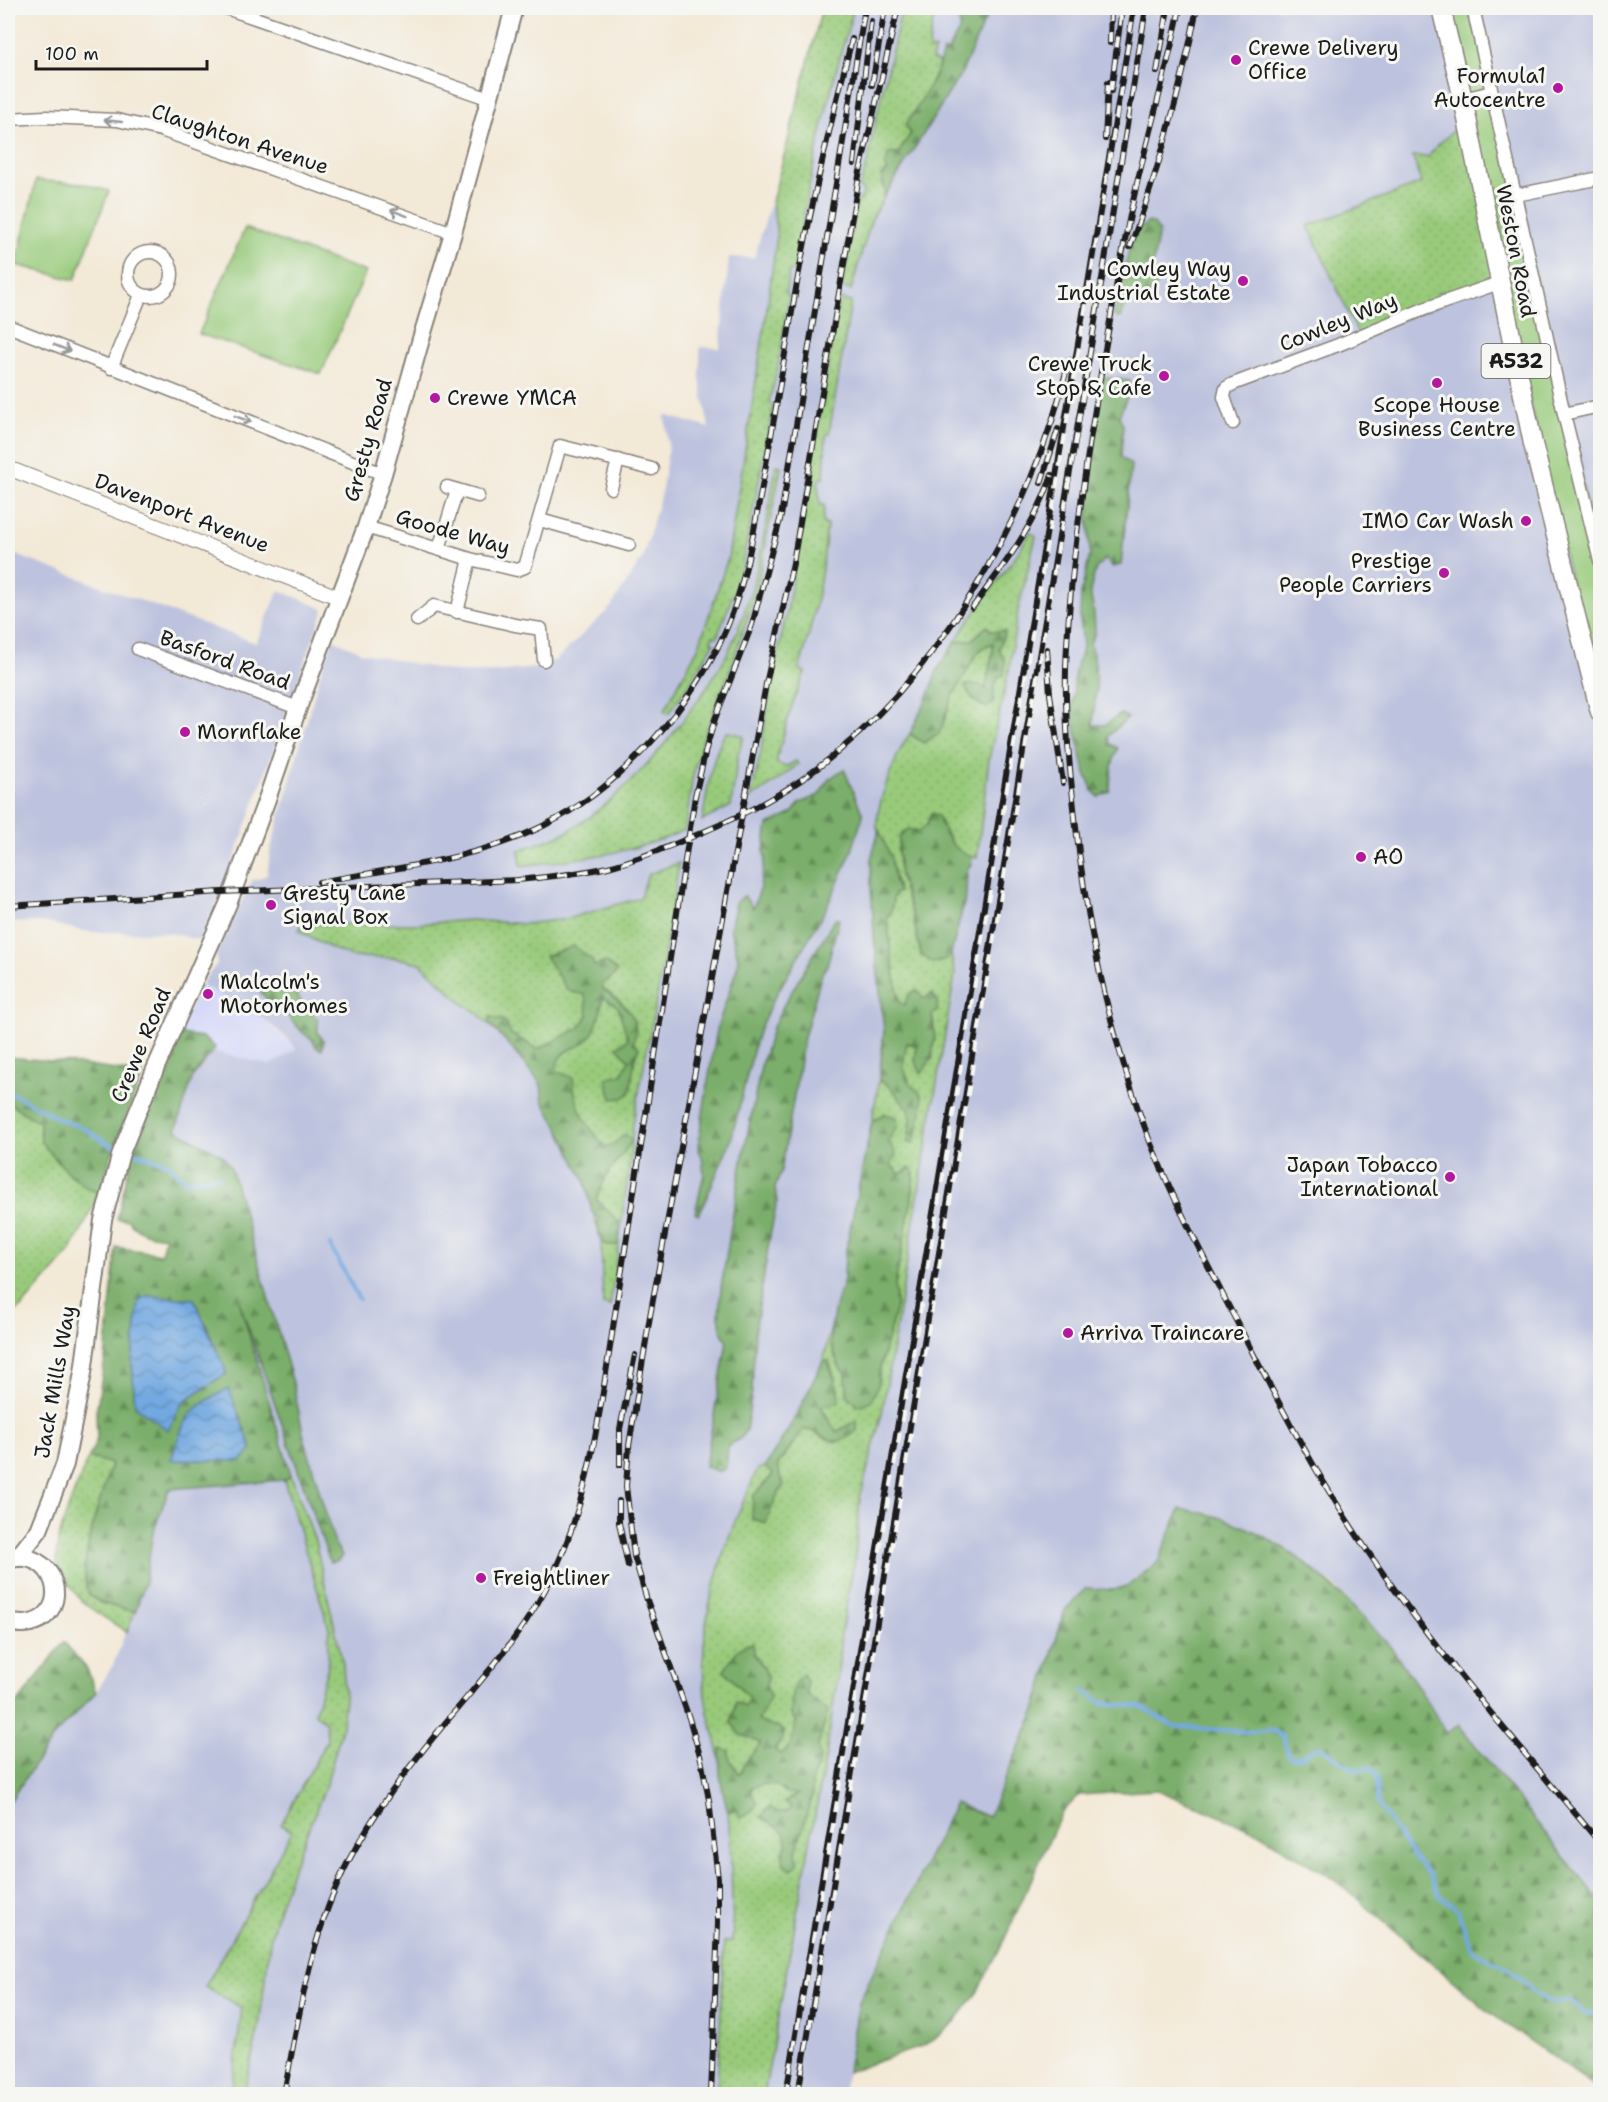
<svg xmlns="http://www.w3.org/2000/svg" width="1608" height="2102" font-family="'Shantell Sans',sans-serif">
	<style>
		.built { fill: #d5d8f9 }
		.industrial { fill: #bdc3de }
		.grass { fill: url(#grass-dots); stroke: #5a734b; stroke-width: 1.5 }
		.forest { fill: url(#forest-firs); stroke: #4b6543; stroke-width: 1.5 }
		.green { fill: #98ca7a; stroke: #5a734b; stroke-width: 1.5 }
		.water { fill: url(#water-waves); stroke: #47627e; stroke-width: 1.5 }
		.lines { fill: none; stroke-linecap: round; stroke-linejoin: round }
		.stream { stroke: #72a9e1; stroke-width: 4 }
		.minor-casing { stroke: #88827a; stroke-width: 15 }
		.tertiary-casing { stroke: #88827a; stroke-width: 16 }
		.secondary-casing { stroke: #88827a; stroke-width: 20 }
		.primary-casing { stroke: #88827a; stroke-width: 21 }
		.minor { stroke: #fff; stroke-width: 12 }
		.tertiary { stroke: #fff; stroke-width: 14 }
		.secondary { stroke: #fff; stroke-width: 16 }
		.primary { stroke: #fff; stroke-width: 18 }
		.rail-casing { stroke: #1c1c1c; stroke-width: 6 }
		.rail { stroke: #f6f6f2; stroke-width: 4; stroke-dasharray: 11; stroke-linecap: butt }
		.oneway { stroke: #999 }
		.poi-dot { fill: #b5179e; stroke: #f6f6f2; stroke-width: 2 }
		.labels { text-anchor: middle; stroke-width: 6; stroke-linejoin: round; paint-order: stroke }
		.shield { fill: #f6f6f2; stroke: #5d5d5c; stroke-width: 1.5 }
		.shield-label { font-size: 20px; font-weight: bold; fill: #1c1c1c }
		.poi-label { font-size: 21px; fill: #1c1c1c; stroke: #f6f6f2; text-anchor: start }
		.street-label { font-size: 21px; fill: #1c1c1c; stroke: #f6f6f2 }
	</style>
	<defs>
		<pattern id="grass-dots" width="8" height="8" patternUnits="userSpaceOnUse" patternTransform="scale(1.5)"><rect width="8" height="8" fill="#98ca7a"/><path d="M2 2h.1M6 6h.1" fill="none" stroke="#82ad69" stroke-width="1.8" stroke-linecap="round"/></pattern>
		<pattern id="forest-firs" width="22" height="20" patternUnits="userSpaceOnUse" patternTransform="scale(1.5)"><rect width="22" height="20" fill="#7aae6a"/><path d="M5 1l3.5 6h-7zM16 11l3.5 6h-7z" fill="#638d56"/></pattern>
		<pattern id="water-waves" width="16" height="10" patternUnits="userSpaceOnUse" patternTransform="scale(1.5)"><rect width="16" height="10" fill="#72a9e1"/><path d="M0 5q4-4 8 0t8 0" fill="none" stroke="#5d89b6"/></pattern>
	</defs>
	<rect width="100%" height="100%" fill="#f6f6f2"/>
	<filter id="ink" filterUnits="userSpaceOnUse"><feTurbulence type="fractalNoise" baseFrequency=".0167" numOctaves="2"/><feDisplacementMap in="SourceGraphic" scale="12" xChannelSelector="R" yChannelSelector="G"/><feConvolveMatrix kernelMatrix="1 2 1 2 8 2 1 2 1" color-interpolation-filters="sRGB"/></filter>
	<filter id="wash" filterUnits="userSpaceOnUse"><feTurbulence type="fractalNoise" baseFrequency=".008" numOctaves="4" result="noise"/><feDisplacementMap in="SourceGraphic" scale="24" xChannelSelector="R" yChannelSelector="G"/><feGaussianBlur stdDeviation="1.35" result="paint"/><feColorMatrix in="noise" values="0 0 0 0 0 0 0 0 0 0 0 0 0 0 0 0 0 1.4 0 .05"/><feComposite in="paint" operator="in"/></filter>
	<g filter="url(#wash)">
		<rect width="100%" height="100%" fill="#f3e9d7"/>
		<polygon class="built" points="201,984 257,1014 296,1049 270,1065 174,1042"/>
		<g class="industrial">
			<polygon points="822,8 1600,8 1600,1902 1459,1725 1448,1733 1391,1648 1336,1587 1279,1543 1243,1525 1206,1512 1130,1627 910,2040 859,2003 843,2094 244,2094 259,2026 270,1942 278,1910 294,1865 326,1785 341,1732 345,1698 343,1664 315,1541 291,1475 211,1213 128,1168 174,1042 270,1065 296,1049 282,1034 257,1014 201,984 217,964 216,954 252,880 258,879 267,875 270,852 319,678 333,639 363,653 454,672 494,672 534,668 556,660 610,608 643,557 662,489 666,463 668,446 665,415 709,428 700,380 700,347 720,348 729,257 754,258 785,155 793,115"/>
			<polygon points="8,552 256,643 279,590 324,609 229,874 200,940 170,933 89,932 43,922 8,923"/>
			<polygon points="284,1480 329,1628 328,1666 315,1713 326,1723 327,1740 281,1825 293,1831 206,1986 242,2007 231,2094 8,2094 8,1804 54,1736 96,1692 113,1665 145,1582 153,1533 169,1489"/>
		</g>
		<g class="grass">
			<path d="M822 8H854C828 94 808 181 795 270L789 271 786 293 789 296 777 372 769 402 773 406 772 415 743 561 734 593 717 637 713 636 711 641 714 643 690 683 669 713 664 711 699 646 728 558 765 323 777 235 772 202Z"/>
			<path d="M902 8H935L929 45 930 51 935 49 932 60 940 63 926 94 909 120C914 144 902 138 899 155L890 153 888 171 881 175 885 190 883 199 871 221 851 290 844 288 842 285 858 199H862L863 190 859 188 868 161 873 132Z"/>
			<polygon points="1457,127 1469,128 1499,283 1437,292 1444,303 1359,336 1308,226 1421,183 1413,156 1428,157 1437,146"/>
			<path d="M839 299 851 302 829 434 826 435 824 477 820 478 818 484 820 505H824L823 523 827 525C823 574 814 622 799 669L805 672 790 711 776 762 785 767 796 761 798 764 777 781 751 798 761 751 770 689 787 611Z"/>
			<path d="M776 465 781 466 757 589 730 670 702 741 693 776 685 830C633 854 577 859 521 866L519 850C535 844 555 839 570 830 624 797 667 744 703 693 712 679 722 665 729 650 757 592 766 527 776 465Z"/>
			<path d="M1030 532 1036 536 1018 610 1009 670 989 759 977 858 960 853 954 847 943 828 938 816 931 814 927 825 919 831 908 829 898 848 900 876 913 917 921 955 946 960 951 954 955 974 882 1413 860 1498 855 1558 841 1634 838 1673 826 1755 764 2094H717L724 1942 732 1941 733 1927C731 1887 732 1845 727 1804 725 1785 721 1765 717 1746 714 1731 708 1717 706 1702 694 1620 724 1541 758 1469L765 1467 773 1475 764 1484 766 1522 776 1497 784 1485 780 1477 778 1464 804 1429C817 1432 824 1439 837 1442L856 1421 836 1432 821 1406 828 1405 838 1389 829 1361H823L831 1327C831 1341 833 1364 846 1373 854 1379 868 1382 878 1386L880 1367 896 1307 895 1284 912 1199 914 1173 900 1174 891 1165 888 1141 898 1126 884 1114 872 1121 879 1080C894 1085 897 1100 909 1108L911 1120 908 1143H914L918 1123 922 1113 903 1066 907 1042 917 1046 915 1061 932 1053C936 1033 936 1013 921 997L905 1005 900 1004 892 960 887 917 891 912 894 894 899 892C896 885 896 881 894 874 892 860 878 838 877 826 876 805 897 751 910 734L924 743 942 727 952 697 976 655 984 647 994 643 985 690 993 702 994 688 1005 661 991 631 987 626 972 640 955 642 980 604 1016 556Z"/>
			<path d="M726 732 736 733 744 737 738 755 731 806 702 821C708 791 710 759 726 732Z"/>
			<polygon points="679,863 661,976 633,1123 631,1156 610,1306 603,1304 601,1242 585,1181 563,1136 543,1101 541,1084 505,1040 477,1013 462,1003 420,963 396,958 352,957 331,948 299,931 302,924 417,924 471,920 525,924 566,919 640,898 648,874"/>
			<polygon points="8,1100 40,1123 41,1142 86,1187 100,1194 70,1252 22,1307 8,1317"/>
			<path d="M89 1457 111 1464 84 1567 89 1595 100 1603 135 1612 127 1632C113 1623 98 1614 85 1604 77 1597 60 1572 57 1562 52 1542 80 1477 89 1457Z"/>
			<polygon points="291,1475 315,1541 343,1664 345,1698 341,1732 326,1785 294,1865 278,1910 270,1942 259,2026 244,2094 231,2094 242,2008 205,1987 292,1831 281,1825 327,1740 326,1723 315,1713 328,1666 329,1628 284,1480"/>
		</g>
		<g class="forest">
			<path d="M959 8H990L962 72 883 199 885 190 881 175 888 171 885 166 889 153 899 155C900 147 907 141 911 133L905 126C920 102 937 79 943 51L948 52C952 35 966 34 957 15Z"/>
			<path d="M1149 222 1154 224 1159 231 1152 269 1158 284 1148 298C1132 302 1125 298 1121 317L1117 318 1114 315 1130 245 1138 229Z"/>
			<path d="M1103 377 1130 381V390L1119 416 1123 425 1121 457 1131 465 1121 565 1113 567 1105 559 1096 568 1090 591 1094 612 1095 632 1090 644 1095 664 1096 690 1093 725H1105L1121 714 1128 718 1108 736 1110 744 1118 748C1111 762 1110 776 1110 791L1098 797 1092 789 1085 772 1072 715 1075 671 1083 646 1080 618 1081 593 1090 555 1088 514 1093 476 1094 439Z"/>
			<path d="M987 626 991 631H1005L999 649 1005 661 1004 675 998 677 994 688 993 702 987 708C976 703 969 697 965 685H981L985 689 993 653V643L984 647 976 655 952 697 940 732 924 743 910 734 932 687 937 670 955 642 972 640Z"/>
			<polygon points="844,769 863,815 852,851 827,907 772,1002 757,1035 731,1140 699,1215 695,1213 704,1174 702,1157 698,1151 700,1132 713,1051 718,1025 737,968 738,957 730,929 736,902 744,896 753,908 759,892 765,859 764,850 768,825 791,814 800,803 819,795 829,779"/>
			<path d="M931 813 938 816C945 835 951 850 972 856L971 864 967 870 966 895 951 954 947 960 933 963 921 955 913 917 900 876 898 848 900 836 908 829 919 831 927 825Z"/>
			<path d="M879 830 891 858 895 883 899 892 894 894 891 912 887 917 892 960 900 1003 905 1005C907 997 909 992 918 990L923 999 932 993 938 1001 937 1011 932 1015 935 1039 932 1053 933 1058 921 1073 915 1061 917 1046 907 1043C904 1056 900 1072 910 1083 914 1089 920 1090 922 1097 925 1108 916 1131 914 1143H908L911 1120 909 1108C897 1100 893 1085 879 1080L884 1030 874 935 871 885V859Z"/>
			<polygon points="836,917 839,919 827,966 822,973 804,1037 781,1172 775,1188 777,1202 770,1236 755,1332 752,1392 749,1412 746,1430 741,1438 728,1446 726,1468 719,1472 705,1466 727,1341 722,1333 719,1316 721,1288 741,1166 762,1062 772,1029 783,1006"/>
			<path d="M574 946 592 960 594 966 605 962 617 971 610 979 602 984 603 989C620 1000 644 1018 633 1042L639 1048 635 1057 630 1093 623 1098 612 1099 606 1078 622 1074 629 1060 617 1047 628 1039 618 1007 603 997C600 1011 598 1032 585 1042 574 1050 555 1051 557 1071L573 1078C575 1109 586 1124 605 1147L614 1144 625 1134 632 1141 608 1173 596 1199 621 1224 618 1245H607L601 1242 598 1223 599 1218 592 1212 585 1182 563 1136 543 1101 541 1084 505 1040 488 1023 491 1017 505 1021 511 1034 538 1049 579 1028 588 1016 585 995 568 991 545 956Z"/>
			<path d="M272 979C290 982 295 992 304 1006 308 1011 314 1015 318 1019V1033L324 1041 322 1050 316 1047 313 1040 302 1032 289 1017 280 1012 261 993 260 988 267 980Z"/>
			<path d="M181 1034 202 1037 215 1048 193 1076 176 1130 222 1155 231 1168 293 1383 303 1433 322 1501 335 1544 342 1556 337 1561 330 1562 239 1301 291 1475 284 1480 169 1489 153 1533 145 1582 135 1612C124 1609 98 1604 91 1596 71 1576 104 1490 111 1464L89 1457 97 1439 96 1412 105 1358 116 1247 161 1254 165 1237C149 1235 138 1233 128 1220L117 1219C124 1190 129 1161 139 1134 150 1102 164 1071 177 1039Z"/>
			<polygon points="8,1057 64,1062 143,1074 113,1151 100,1194 86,1187 68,1173 41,1142 40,1123 15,1107 8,1100"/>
			<polygon points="884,1114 897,1117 898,1126 888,1141 896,1154 891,1165 900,1174 910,1168 914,1172 912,1199 895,1284 896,1307 880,1367 878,1386 871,1401 858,1406 847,1395 846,1374 840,1368 831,1344 831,1327 836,1303 844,1280 845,1254 872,1121"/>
			<path d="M823 1361H828L838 1389 839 1402 821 1407 836 1432 857 1420V1431C831 1453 828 1433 804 1429L778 1464 780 1477 784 1485 776 1497 766 1523 752 1519 753 1496 773 1475 765 1467 795 1418Z"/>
			<path d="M1180 1509C1256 1518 1314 1564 1364 1619 1373 1629 1384 1638 1392 1649 1412 1676 1429 1705 1447 1733L1459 1725 1600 1902V2090L1489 2012 1334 1879 1253 1830 1157 1790 1079 1795 1061 1814 1001 1947 976 1994 954 2023 932 2041 920 2047 847 2072 859 2002 955 1803 988 1817 1034 1714 1065 1610 1086 1588 1114 1590 1129 1585 1158 1562Z"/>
			<polygon points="64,1642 87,1669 96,1692 54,1736 8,1804 8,1715"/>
			<path d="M753 1643V1653L764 1668 768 1679 766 1685 770 1698 758 1721 781 1728 785 1732 782 1739 774 1750 781 1754C792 1747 794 1737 794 1724L797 1723 791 1715C793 1697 788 1687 803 1674L807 1682V1694L828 1711 818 1746 820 1760 812 1779V1795L796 1852 798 1864 791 1870 784 1864 782 1852 787 1846C787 1829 774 1825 761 1817L770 1806 776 1812H786L792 1808 784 1802 798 1794 787 1793 776 1785 766 1784 752 1787V1793L757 1803C754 1811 747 1815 740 1818L736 1809 728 1812C722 1790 717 1770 721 1748L729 1751 730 1760 739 1774 741 1773 744 1764 761 1743 739 1734 731 1722 736 1702 745 1707 749 1698 724 1670C732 1657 738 1645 753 1643Z"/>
		</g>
		<g class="green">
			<polygon points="1441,8 1473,8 1600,561 1600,712"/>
			<polygon points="36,180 85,184 109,191 75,280 16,265"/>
			<polygon points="245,228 366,272 321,374 199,334"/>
		</g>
		<g class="water">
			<polygon points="146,1296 194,1299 227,1373 183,1402 168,1430 135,1406 132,1361 139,1299"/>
			<path d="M229 1389 252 1449 241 1461 171 1460C185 1417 186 1409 229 1389Z"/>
		</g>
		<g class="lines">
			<g class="stream">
				<polyline points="8,1091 63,1121 84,1128 110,1145 117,1147"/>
				<polyline points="128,1150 169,1164 184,1180 219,1177"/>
				<polyline points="330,1245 359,1299"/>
				<path d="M1083 1690 1102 1703 1143 1707 1171 1725 1180 1727 1249 1732 1272 1730 1283 1737 1288 1755 1292 1758C1303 1759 1308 1749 1319 1747 1332 1751 1340 1764 1352 1768 1358 1770 1365 1768 1371 1769L1377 1775 1378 1804 1412 1855 1430 1875 1439 1895 1459 1911 1466 1935 1473 1948 1483 1957 1503 1965 1527 1984 1533 1992 1550 2002 1569 2001C1584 2011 1580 2015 1600 2013"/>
			</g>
		</g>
	</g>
	<g filter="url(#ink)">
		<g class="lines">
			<g class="minor-casing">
				<g id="minor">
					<polyline points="226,8 490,99"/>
					<polyline points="1473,8 1564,414 1600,561"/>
					<polyline points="1463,99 1492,92"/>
					<polyline points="8,119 45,117 117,120 161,130 453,233"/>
					<polyline points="1516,195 1600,178"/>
					<circle cx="150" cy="274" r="22"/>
					<polyline points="8,326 383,474"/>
					<polyline points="111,368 141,295"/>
					<polyline points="1564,414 1600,406"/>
					<polyline points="1233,423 1224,397 1226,388 1233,384 1338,345 1424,309 1499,283"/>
					<polyline points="447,487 478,496"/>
					<polyline points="611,488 618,460"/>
					<polyline points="540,520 629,545"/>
					<polyline points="366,527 470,559 517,570 525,567 560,446 652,469"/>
					<polyline points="439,549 457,490"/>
					<polyline points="457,612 470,559"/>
					<polyline points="417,620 434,606 515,625 541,629 544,660"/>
					<polyline points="138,649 298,708"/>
				</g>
			</g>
			<g class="tertiary-casing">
				<polyline id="tertiary" points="8,468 340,598"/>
			</g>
			<g class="secondary-casing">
				<g id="secondary">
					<polyline points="17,1558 39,1530 65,1464 83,1373 103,1220 121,1153 156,1067 228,904 267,799 298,708 366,527 383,474 421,339 453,233 514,8"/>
					<path d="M8 1621C15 1624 23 1625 31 1623 74 1612 55 1545 8 1560"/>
				</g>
			</g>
			<g class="primary-casing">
				<polyline id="primary" points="1441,8 1463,99 1533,444 1600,712"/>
			</g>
			<use href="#minor" class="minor"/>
			<use href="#tertiary" class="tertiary"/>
			<use href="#secondary" class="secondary"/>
			<use href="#primary" class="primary"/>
			<g class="rail-casing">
				<g id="rail">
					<path d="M1180 8C1167 70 1149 131 1135 192 1119 264 1107 336 1095 409 1081 494 1069 581 1066 668 1065 711 1068 754 1073 798 1084 914 1107 1029 1149 1139 1175 1204 1208 1266 1240 1328 1281 1408 1323 1488 1375 1562 1444 1661 1523 1751 1600 1843"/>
					<polyline points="1110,43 1111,8"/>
					<polyline points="1157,72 1168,8"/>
					<polyline points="872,85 885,8"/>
					<polyline points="1111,91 1122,8"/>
					<polyline points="1105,139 1108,82"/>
					<polyline points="854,164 871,21"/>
					<path d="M1130 247C1159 170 1181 88 1197 8"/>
					<polyline points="1041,483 1058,429"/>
					<path d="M972 608C1003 567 1035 525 1052 475"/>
					<polyline points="1047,649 1050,694 1063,783"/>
					<path d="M319 882C395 868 476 860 545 825 620 788 695 704 727 627 746 581 754 530 763 481 774 421 784 360 794 300 809 212 830 125 852 39"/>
					<path d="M8 906 221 892 518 880C548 877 578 874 608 867 640 859 671 846 701 833 736 818 770 801 801 780 934 688 1033 516 1069 360"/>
					<polyline points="620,1465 620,1429 635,1355"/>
					<polyline points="619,1501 619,1523 628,1566"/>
					<path d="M284 2094C299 2015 311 1932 349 1860 378 1805 417 1756 457 1709 483 1678 510 1647 532 1612 576 1543 591 1466 604 1386L695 796 707 745 715 719 752 625 781 516 865 8"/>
					<polyline points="711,2094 718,1924 718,1879 709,1800 701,1759 689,1718 647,1600 634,1556 626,1486 629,1446 650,1316 766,684 793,563 859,176 898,8"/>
					<path d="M786 2094C908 1400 1021 704 1134 8"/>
					<path d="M798 2094C919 1400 1033 704 1146 8"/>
				</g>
			</g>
			<use href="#rail" class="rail"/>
		</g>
		<defs><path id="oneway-shaft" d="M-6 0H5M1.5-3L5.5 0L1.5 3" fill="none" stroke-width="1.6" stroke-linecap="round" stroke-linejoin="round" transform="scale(1.5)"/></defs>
		<g class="oneway">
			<use href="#oneway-shaft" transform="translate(113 121) rotate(-174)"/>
			<use href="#oneway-shaft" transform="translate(399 213) rotate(-160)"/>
			<use href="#oneway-shaft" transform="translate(62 348) rotate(22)"/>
			<use href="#oneway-shaft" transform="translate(243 419) rotate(21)"/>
		</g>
	</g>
	<g class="poi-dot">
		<circle cx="1236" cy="60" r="6"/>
		<circle cx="1558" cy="88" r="6"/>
		<circle cx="1243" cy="281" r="6"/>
		<circle cx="1164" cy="376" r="6"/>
		<circle cx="1437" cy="383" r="6"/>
		<circle cx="435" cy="398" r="6"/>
		<circle cx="1526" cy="521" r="6"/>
		<circle cx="1444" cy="573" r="6"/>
		<circle cx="185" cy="732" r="6"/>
		<circle cx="1361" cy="857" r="6"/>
		<circle cx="271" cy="905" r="6"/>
		<circle cx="208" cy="994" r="6"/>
		<circle cx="1450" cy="1177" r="6"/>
		<circle cx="1068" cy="1333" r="6"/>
		<circle cx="481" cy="1578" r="6"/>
	</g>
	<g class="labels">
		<rect class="shield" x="1481.5" y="344" width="69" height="34" rx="4.5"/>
		<g class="shield-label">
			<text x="1516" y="368">A532</text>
		</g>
		<g class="poi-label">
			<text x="1248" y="55">Crewe Delivery<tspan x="1248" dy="24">Office</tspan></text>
			<text x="1546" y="83" text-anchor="end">Formula1<tspan x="1546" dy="24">Autocentre</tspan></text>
			<text x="1231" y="276" text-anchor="end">Cowley Way<tspan x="1231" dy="24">Industrial Estate</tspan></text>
			<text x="1152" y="371" text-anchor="end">Crewe Truck<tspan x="1152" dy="24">Stop &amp; Cafe</tspan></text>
			<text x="447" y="405">Crewe YMCA</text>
			<text x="1437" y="412" text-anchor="middle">Scope House<tspan x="1437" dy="24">Business Centre</tspan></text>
			<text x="1514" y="528" text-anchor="end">IMO Car Wash</text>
			<text x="1432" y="568" text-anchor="end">Prestige<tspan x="1432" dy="24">People Carriers</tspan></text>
			<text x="197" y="739">Mornflake</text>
			<text x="1373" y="864">AO</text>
			<text x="283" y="900">Gresty Lane<tspan x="283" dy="24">Signal Box</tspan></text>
			<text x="220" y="989">Malcolm's<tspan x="220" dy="24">Motorhomes</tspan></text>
			<text x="1438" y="1172" text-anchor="end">Japan Tobacco<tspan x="1438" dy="24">International</tspan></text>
			<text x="1080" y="1340">Arriva Traincare</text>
			<text x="493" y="1585">Freightliner</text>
		</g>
		<g class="street-label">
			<text transform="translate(240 139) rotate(18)" y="7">Claughton Avenue</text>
			<text transform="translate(1516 251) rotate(79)" y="7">Weston Road</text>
			<text transform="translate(1338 322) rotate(-22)" y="7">Cowley Way</text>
			<text transform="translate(368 440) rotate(-74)" y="7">Gresty Road</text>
			<text transform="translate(182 513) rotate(21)" y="7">Davenport Avenue</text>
			<text transform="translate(453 532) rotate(16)" y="7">Goode Way</text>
			<text transform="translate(225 660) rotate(20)" y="7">Basford Road</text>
			<text transform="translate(141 1045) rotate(-67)" y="7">Crewe Road</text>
			<text transform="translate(55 1382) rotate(-80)" y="7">Jack Mills Way</text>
		</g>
	</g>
	<rect width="1608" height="2102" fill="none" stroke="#f6f6f2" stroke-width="30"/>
	<path d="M36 60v9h171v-9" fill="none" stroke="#1c1c1c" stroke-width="3"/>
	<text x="45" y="60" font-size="18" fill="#1c1c1c" stroke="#f6f6f2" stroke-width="4.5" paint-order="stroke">100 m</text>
</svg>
